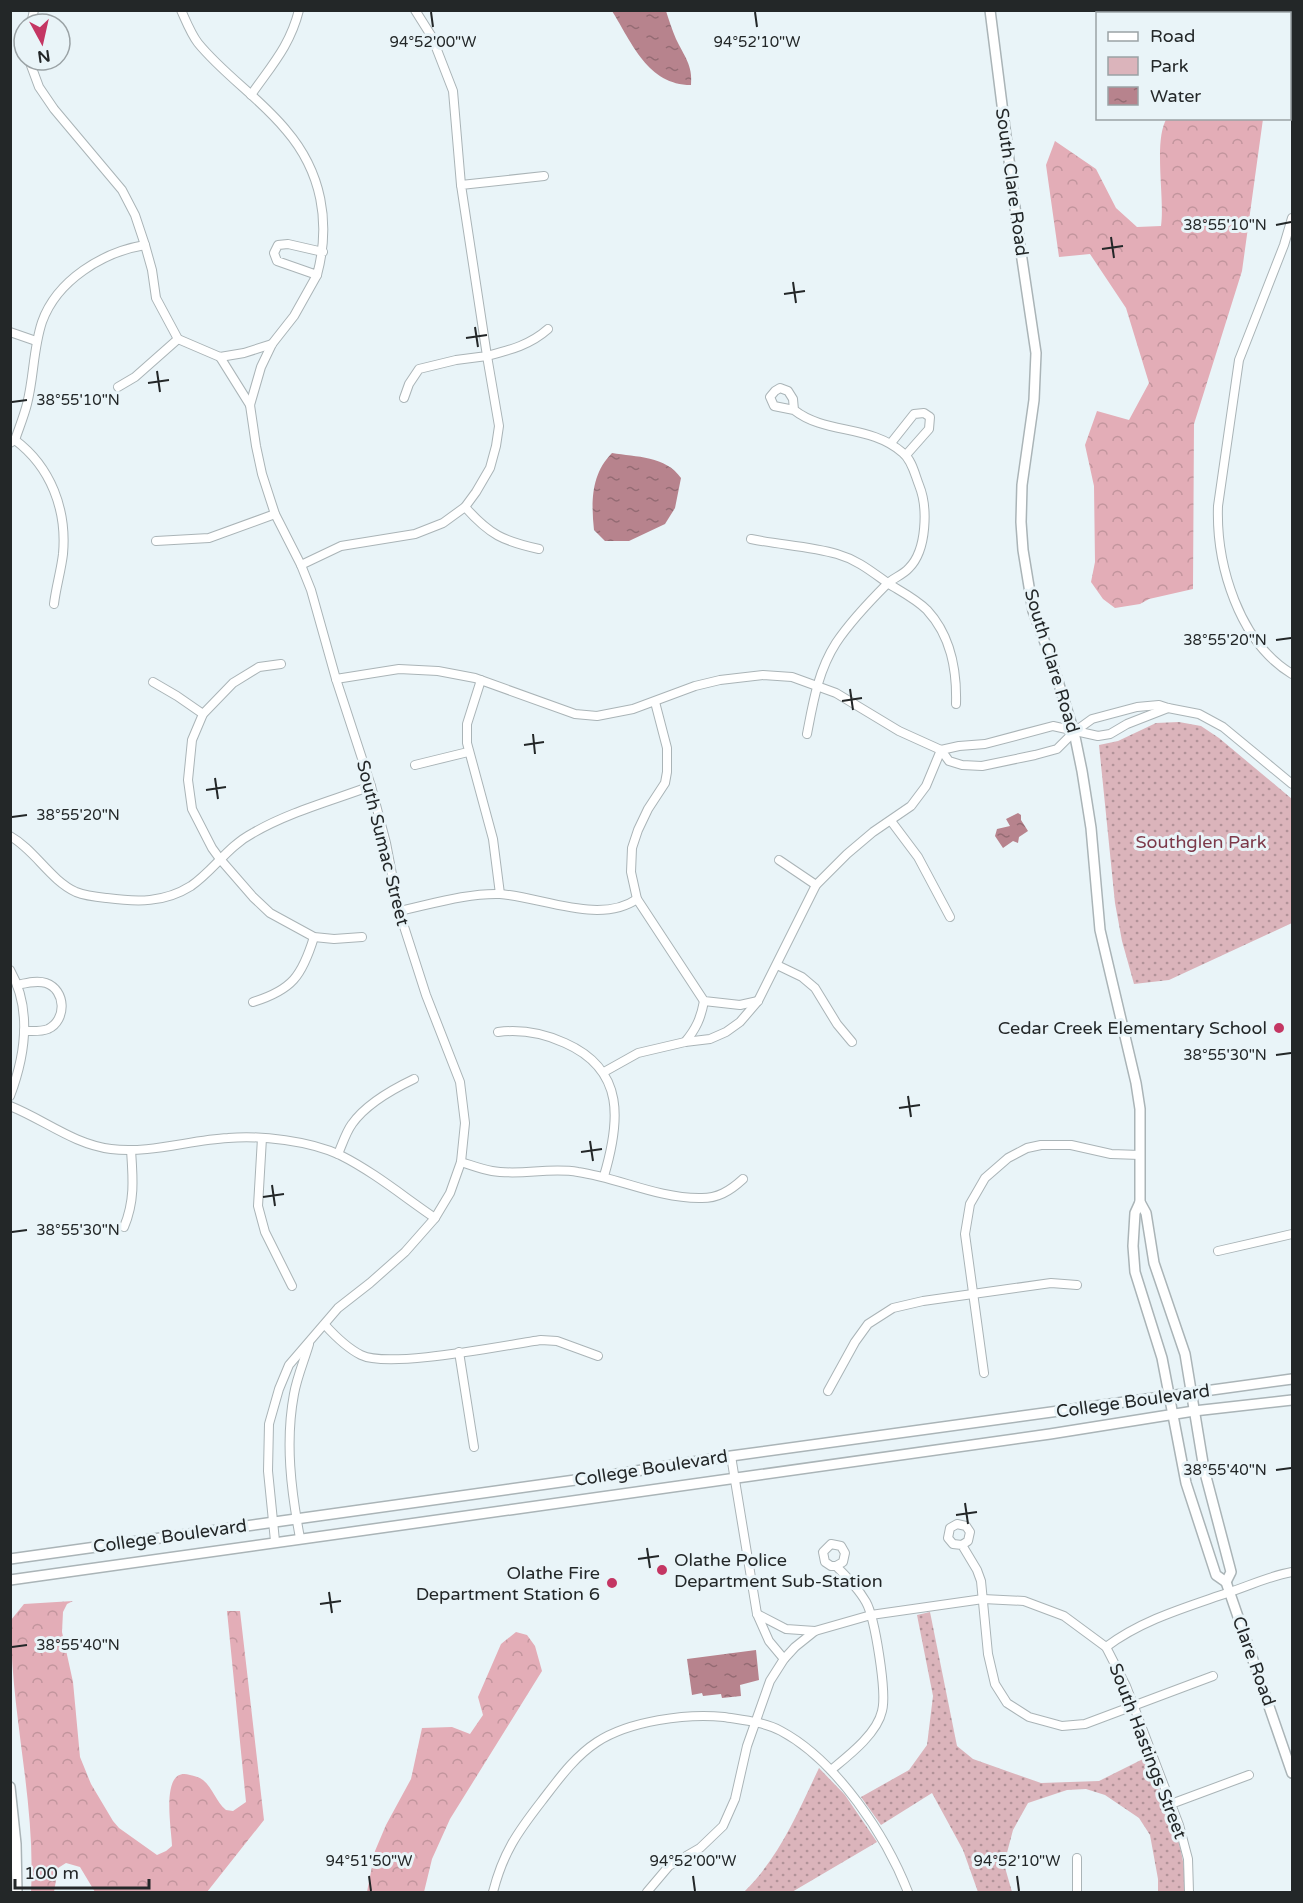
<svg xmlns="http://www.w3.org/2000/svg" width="1303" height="1903" font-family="'Varela Round',sans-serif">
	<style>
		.green { fill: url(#green-dots) }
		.forest { fill: url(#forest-crowns) }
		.water { fill: url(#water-ripples) }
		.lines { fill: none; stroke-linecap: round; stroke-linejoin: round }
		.minor-casing { stroke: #aab4b7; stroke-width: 10 }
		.tertiary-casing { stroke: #aab4b7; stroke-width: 12 }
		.minor { stroke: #fff; stroke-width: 8 }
		.tertiary { stroke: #fff; stroke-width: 9 }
		.ticks { fill: none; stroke: #232728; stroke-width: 2 }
		.poi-dot { fill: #c43663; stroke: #e9f4f8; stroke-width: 2 }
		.labels { text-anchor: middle; stroke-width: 6; stroke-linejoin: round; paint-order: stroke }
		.street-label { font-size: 18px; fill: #232728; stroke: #e9f4f8 }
		.park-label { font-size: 18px; fill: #7c3949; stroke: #e9f4f8 }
		.poi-label { font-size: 18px; fill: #232728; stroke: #e9f4f8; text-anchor: end }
		.ticks-label { font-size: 15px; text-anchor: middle; fill: #232728; stroke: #e9f4f8; stroke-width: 6; stroke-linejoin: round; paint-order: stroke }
	</style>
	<defs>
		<pattern id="green-dots" width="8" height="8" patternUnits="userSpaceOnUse" patternTransform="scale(1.5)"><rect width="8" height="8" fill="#dbb4bb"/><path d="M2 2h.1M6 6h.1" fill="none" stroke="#b19298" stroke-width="1.8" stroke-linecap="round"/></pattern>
		<pattern id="forest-crowns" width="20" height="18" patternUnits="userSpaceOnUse" patternTransform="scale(1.5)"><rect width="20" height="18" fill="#e3adb7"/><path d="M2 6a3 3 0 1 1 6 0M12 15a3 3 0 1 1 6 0" fill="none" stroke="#c2959d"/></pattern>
		<pattern id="water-ripples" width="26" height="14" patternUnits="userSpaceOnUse" patternTransform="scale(1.5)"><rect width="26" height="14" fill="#b7838d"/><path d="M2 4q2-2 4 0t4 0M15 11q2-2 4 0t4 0" fill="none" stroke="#946b73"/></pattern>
	</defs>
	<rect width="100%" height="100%" fill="#e9f4f8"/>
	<g class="green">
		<polygon points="1179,722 1201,726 1219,738 1292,799 1292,923 1169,980 1134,984 1122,941 1115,903 1099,745 1118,741 1156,723"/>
		<path d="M930 1612 957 1746 973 1759 1041 1783 1099 1781 1147 1757C1161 1796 1190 1851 1184 1892H1158V1879L1150 1835 1139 1818 1105 1795 1086 1789 1067 1790 1028 1803 1013 1830 1004 1864 1012 1892H978L963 1850 932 1793 881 1825 861 1797 909 1770 927 1745 933 1696 917 1615Z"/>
		<path d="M819 1768 845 1795 877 1842 792 1892H744C779 1858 798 1812 819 1768Z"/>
	</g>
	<g class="forest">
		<polygon points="1171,11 1171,10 1285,11 1284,14 1171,13"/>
		<path d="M1167 118 1263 119 1242 271 1194 424 1193 589 1149 599 1140 604 1115 608 1103 599 1091 582 1095 562 1094 486 1085 445 1097 411 1129 420 1149 383 1126 308 1090 254 1059 257 1046 165 1055 141 1096 169 1116 208 1137 227 1161 226C1165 198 1153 140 1167 118Z"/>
		<path d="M73 1601 67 1604 63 1612 62 1632 73 1682 80 1757 91 1784 113 1821 119 1828 157 1855 166 1851 172 1846C172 1831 159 1765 190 1775 194 1776 199 1777 203 1780 213 1788 216 1802 226 1810L233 1811 246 1802 227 1611H240L264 1820 207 1892H95L80 1867 66 1863 58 1868 54 1892H31C36 1801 10 1711 11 1620L24 1604Z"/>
		<polygon points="516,1632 527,1635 535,1646 542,1671 450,1819 432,1859 424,1892 367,1892 375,1851 386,1825 411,1779 422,1728 452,1727 470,1734 483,1715 478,1697 501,1644"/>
	</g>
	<g class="water">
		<path d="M612 11H666C669 20 672 30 676 39 684 56 693 65 691 85 648 85 632 43 612 11Z"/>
		<path d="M612 453C636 457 666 456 681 478L675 508 665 524 629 541H605L594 530C591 502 591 474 612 453Z"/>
		<polygon points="1018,813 1021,815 1021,820 1028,831 1019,837 1018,843 1013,841 1003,848 995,836 997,829 1010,826 1006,819"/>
		<polygon points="756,1650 759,1680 740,1685 741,1696 722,1698 721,1694 703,1696 702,1693 692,1695 687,1659"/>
	</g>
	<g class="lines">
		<g class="minor-casing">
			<g id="minor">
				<path d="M181 10C186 21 191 34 198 43 224 75 260 98 286 130 322 172 331 223 317 275L277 261 274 253 278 245 288 244 323 252"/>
				<polyline points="415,10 432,37 453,91 461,185"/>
				<polyline points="31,24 34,10"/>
				<polyline points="29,60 39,87 54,109 122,190 135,215 145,245 152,270 156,298 178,339 220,357 244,353 272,344"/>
				<path d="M251 95C271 66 290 46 299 10"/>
				<path d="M1292 218 1284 245 1239 360 1218 506C1216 565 1239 642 1292 674"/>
				<polyline points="10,332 36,341"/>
				<polyline points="220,357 250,405"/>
				<polyline points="118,387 135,377 178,339"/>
				<polyline points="404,398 409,384 419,369 456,360 487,356 461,185 544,176"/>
				<path d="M794 410 774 406 770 397 775 391 780 388 788 391 793 399 794 410C826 435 870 424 903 453 912 460 915 475 919 485 928 507 927 550 909 568 903 575 893 578 887 584 869 602 850 622 836 643 818 671 813 703 807 734"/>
				<path d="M15 440C51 467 67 510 63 554 61 571 56 587 54 604"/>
				<path d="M10 443 15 440C19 428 24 416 27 404 34 377 33 349 42 322 57 280 103 252 145 245"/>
				<polyline points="891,443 914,414 924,413 930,417 929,429 906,455"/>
				<path d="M465 507C490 535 503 541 539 549"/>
				<path d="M751 539C780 545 810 546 837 554 858 560 872 572 889 584 902 592 916 599 927 610 951 636 957 669 956 704"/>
				<polyline points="156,541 209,538 275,514"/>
				<path d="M301 565 341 546 415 534 443 523 465 507 476 492 490 468 496 446 499 426 487 356C510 350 530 345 548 329"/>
				<polyline points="281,664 259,667 233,683 203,714 192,740 188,780 192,809 212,848 220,859 253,897 270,913 314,937 334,939 362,937"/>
				<polyline points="336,679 399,669 438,671 475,678 575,714 597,716 633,709 695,686 720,680 763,675 792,677 836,693 899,731 941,750 949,761 962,765 982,766 1035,755 1057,749 1074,732 1092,719 1137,707 1159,705 1168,708 1199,714 1223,727 1292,784"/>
				<polyline points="481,680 467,724 467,743 493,839 500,894"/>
				<polyline points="153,682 177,696 203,714"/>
				<polyline points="655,702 667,748 667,772 665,783 648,809 638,830 632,848 631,872 637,899 704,1001 740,1005 758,1001"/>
				<polyline points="941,750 959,746 985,744 1053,726 1098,736 1110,734 1127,724 1168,708"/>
				<polyline points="415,765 468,752"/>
				<polyline points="891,821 918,857 950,917"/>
				<path d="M10 836C35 850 50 880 76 892 86 896 97 897 107 898 137 902 164 903 191 886 213 871 228 846 253 833 289 812 331 801 371 786"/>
				<polyline points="779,860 816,885"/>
				<path d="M399 911C432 904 467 893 500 894 542 897 600 925 637 899"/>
				<polyline points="777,965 802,977 815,988 837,1024 852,1042"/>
				<path d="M10 970C32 1009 25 1056 10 1096"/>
				<path d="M17 985C26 983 37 980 46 983 66 990 67 1020 48 1029 41 1032 31 1031 24 1031"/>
				<path d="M253 1002C292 990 302 976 314 937"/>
				<path d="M498 1032C522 1029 543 1033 565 1043 626 1070 620 1122 604 1176"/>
				<path d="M685 1042C696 1029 701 1018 704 1001"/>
				<polyline points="604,1072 638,1053 685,1042 710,1039 726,1032 740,1022 758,1001 816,885 847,854 873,832 911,806 926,786 941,750"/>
				<path d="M10 1106C45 1120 73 1144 111 1149 149 1154 190 1140 228 1138 261 1135 310 1141 340 1155 374 1172 404 1197 435 1218"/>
				<polyline points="262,1138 258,1206 265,1232 292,1286"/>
				<path d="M338 1154C342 1145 346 1132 352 1124 366 1104 393 1089 414 1079"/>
				<path d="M461 1162C471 1165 481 1169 492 1171 520 1176 549 1167 578 1172 619 1178 657 1198 699 1198 717 1199 730 1191 743 1179"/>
				<path d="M124 1227C135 1201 133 1178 131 1150"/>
				<polyline points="1218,1251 1292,1234"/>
				<path d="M325 1325C335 1336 347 1348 361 1355 389 1369 505 1345 541 1340L557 1341 598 1356"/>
				<polyline points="459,1352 474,1447"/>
				<polyline points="984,1373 965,1234 970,1204 985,1178 1008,1158 1027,1148 1041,1145 1071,1145 1111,1154 1140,1155"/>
				<polyline points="828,1391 855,1342 868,1324 893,1308 923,1301 1051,1283 1077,1285"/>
				<polyline points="731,1456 757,1614 769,1641 784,1659"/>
				<path d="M300 1538C291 1490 285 1442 294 1394 297 1377 304 1361 309 1344"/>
				<polyline points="275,1541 268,1471 269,1424 279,1389 289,1365 338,1308 370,1283 405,1252 435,1218 450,1193 461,1162 465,1123 460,1082 426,995 399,911 386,843 371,786 336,679 311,590 301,565 275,514 262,474 256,446 250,405 261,367 272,344 294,316 317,275"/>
				<polyline points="962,1545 968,1541 970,1532 966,1526 957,1524 950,1528 948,1538 953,1544 962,1545 977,1570 981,1581 988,1654 995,1684 1007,1703 1029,1717 1062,1726 1085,1724 1213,1676"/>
				<polyline points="757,1614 786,1629 815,1631"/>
				<path d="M1106 1647C1142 1620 1184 1608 1227 1593 1249 1586 1269 1576 1292 1572"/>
				<path d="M831 1770C848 1756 877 1734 882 1711 887 1693 875 1618 866 1602 858 1588 847 1577 836 1566H831L825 1562 823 1552 831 1544 841 1546 845 1553 843 1562 836 1566"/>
				<polyline points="1171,1804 1249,1775"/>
				<polyline points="1077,1858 1077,1892"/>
				<path d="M493 1892C503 1853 517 1833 541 1802 558 1780 574 1757 597 1742 629 1721 687 1713 724 1717 742 1720 765 1722 781 1731 837 1761 886 1836 908 1892"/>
				<polyline points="647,1892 669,1866 700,1848 723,1826 735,1799 747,1746 770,1681 784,1659 795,1647 815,1631 871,1615 983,1599 1024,1601 1064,1616 1106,1647 1126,1686 1179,1825 1188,1859 1189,1892"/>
			</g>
		</g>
		<g class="tertiary-casing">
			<g id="tertiary">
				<polyline points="990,10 1019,239 1036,353 1034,400 1022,485 1021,522 1023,550 1033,611 1050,656 1074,732 1082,771 1091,828 1100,930 1136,1083 1140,1109 1140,1202 1146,1213 1154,1263 1185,1354 1204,1469 1230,1568 1231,1572 1226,1582"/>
				<polyline points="1140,1202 1135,1213 1133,1246 1135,1272 1162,1358 1186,1483 1216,1575 1226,1582 1292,1773"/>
				<polyline points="10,1559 604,1476 731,1456 1292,1379"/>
				<polyline points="10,1580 1050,1434 1194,1411 1292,1400"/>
				<polyline points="10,1787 16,1844 17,1892"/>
			</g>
		</g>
		<use href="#minor" class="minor"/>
		<use href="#tertiary" class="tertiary"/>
	</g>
	<path class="ticks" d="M431 12 433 27M755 12 757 27M1276 225 1291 222M1111 237 1114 258M1102 249 1123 246M793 282 796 303M784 294 805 291M475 327 478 347M466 338 487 335M157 371 160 392M148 383 169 380M12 402 27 400M1276 640 1291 638M850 689 853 710M842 701 862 698M533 734 535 754M524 745 544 742M215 778 218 799M206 790 226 787M12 817 27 815M1276 1055 1291 1053M908 1096 911 1117M899 1108 920 1105M590 1141 593 1161M581 1152 602 1149M272 1185 275 1206M263 1197 284 1194M12 1232 27 1230M1276 1470 1291 1468M965 1503 968 1524M956 1515 977 1512M647 1548 650 1568M638 1559 659 1556M329 1592 332 1613M320 1604 341 1601M12 1647 27 1645M369 1876 371 1891M693 1876 695 1891M1017 1876 1019 1891"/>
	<g class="poi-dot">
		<circle cx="1279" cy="1028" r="6"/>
		<circle cx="662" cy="1570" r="6"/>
		<circle cx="612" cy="1583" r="6"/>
	</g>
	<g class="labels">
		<g class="street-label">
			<text transform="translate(1012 182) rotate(82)" y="6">South Clare Road</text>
			<text transform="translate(1052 661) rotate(73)" y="6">South Clare Road</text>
			<text transform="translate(383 843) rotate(76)" y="6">South Sumac Street</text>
			<text transform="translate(1133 1401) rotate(-8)" y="6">College Boulevard</text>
			<text transform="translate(651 1468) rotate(-9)" y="6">College Boulevard</text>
			<text transform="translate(170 1536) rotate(-8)" y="6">College Boulevard</text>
			<text transform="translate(1254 1661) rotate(70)" y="6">Clare Road</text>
			<text transform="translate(1148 1751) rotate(69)" y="6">South Hastings Street</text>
		</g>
		<g class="park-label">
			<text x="1201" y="848">Southglen Park</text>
		</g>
		<g class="poi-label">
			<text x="1267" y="1034">Cedar Creek Elementary School</text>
			<text x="674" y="1566" text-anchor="start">Olathe Police<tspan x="674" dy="21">Department Sub-Station</tspan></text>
			<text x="600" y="1579">Olathe Fire<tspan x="600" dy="21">Department Station 6</tspan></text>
		</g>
	</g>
	<g class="ticks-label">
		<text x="433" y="47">94°52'00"W</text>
		<text x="757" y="47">94°52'10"W</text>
		<text x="1225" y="230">38°55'10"N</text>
		<text x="78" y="405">38°55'10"N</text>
		<text x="1225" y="645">38°55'20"N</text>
		<text x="78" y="820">38°55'20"N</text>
		<text x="1225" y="1060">38°55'30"N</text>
		<text x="78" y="1235">38°55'30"N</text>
		<text x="1225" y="1475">38°55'40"N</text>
		<text x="78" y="1650">38°55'40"N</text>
		<text x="369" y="1866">94°51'50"W</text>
		<text x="693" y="1866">94°52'00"W</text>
		<text x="1017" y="1866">94°52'10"W</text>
	</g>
	<rect width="1303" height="1903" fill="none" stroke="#232728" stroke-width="24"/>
	<rect x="1096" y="12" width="195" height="108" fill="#e9f4f8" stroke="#9aa2a5" stroke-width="1.5"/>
	<rect x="1108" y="32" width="30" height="9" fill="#ffffff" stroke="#9aa2a5" stroke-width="1.5"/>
	<text x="1150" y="42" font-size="18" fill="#232728">Road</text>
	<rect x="1108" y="57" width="30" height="18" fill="#dbb4bb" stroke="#9aa2a5" stroke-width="1.5"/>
	<text x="1150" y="72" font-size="18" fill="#232728">Park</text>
	<rect x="1108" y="87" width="30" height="18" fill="url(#water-ripples)" stroke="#9aa2a5" stroke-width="1.5"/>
	<text x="1150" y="102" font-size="18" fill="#232728">Water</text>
	<g transform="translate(42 42) rotate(172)"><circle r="28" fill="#e9f4f8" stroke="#9aa2a5" stroke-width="1.5"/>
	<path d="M0-4.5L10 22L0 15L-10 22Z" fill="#c43663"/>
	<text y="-9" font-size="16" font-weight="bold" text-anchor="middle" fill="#232728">N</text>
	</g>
	<path d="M15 1879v9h134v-9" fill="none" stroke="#232728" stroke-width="3"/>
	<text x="24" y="1879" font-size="18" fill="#232728" stroke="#e9f4f8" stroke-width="4.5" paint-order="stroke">100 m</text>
</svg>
